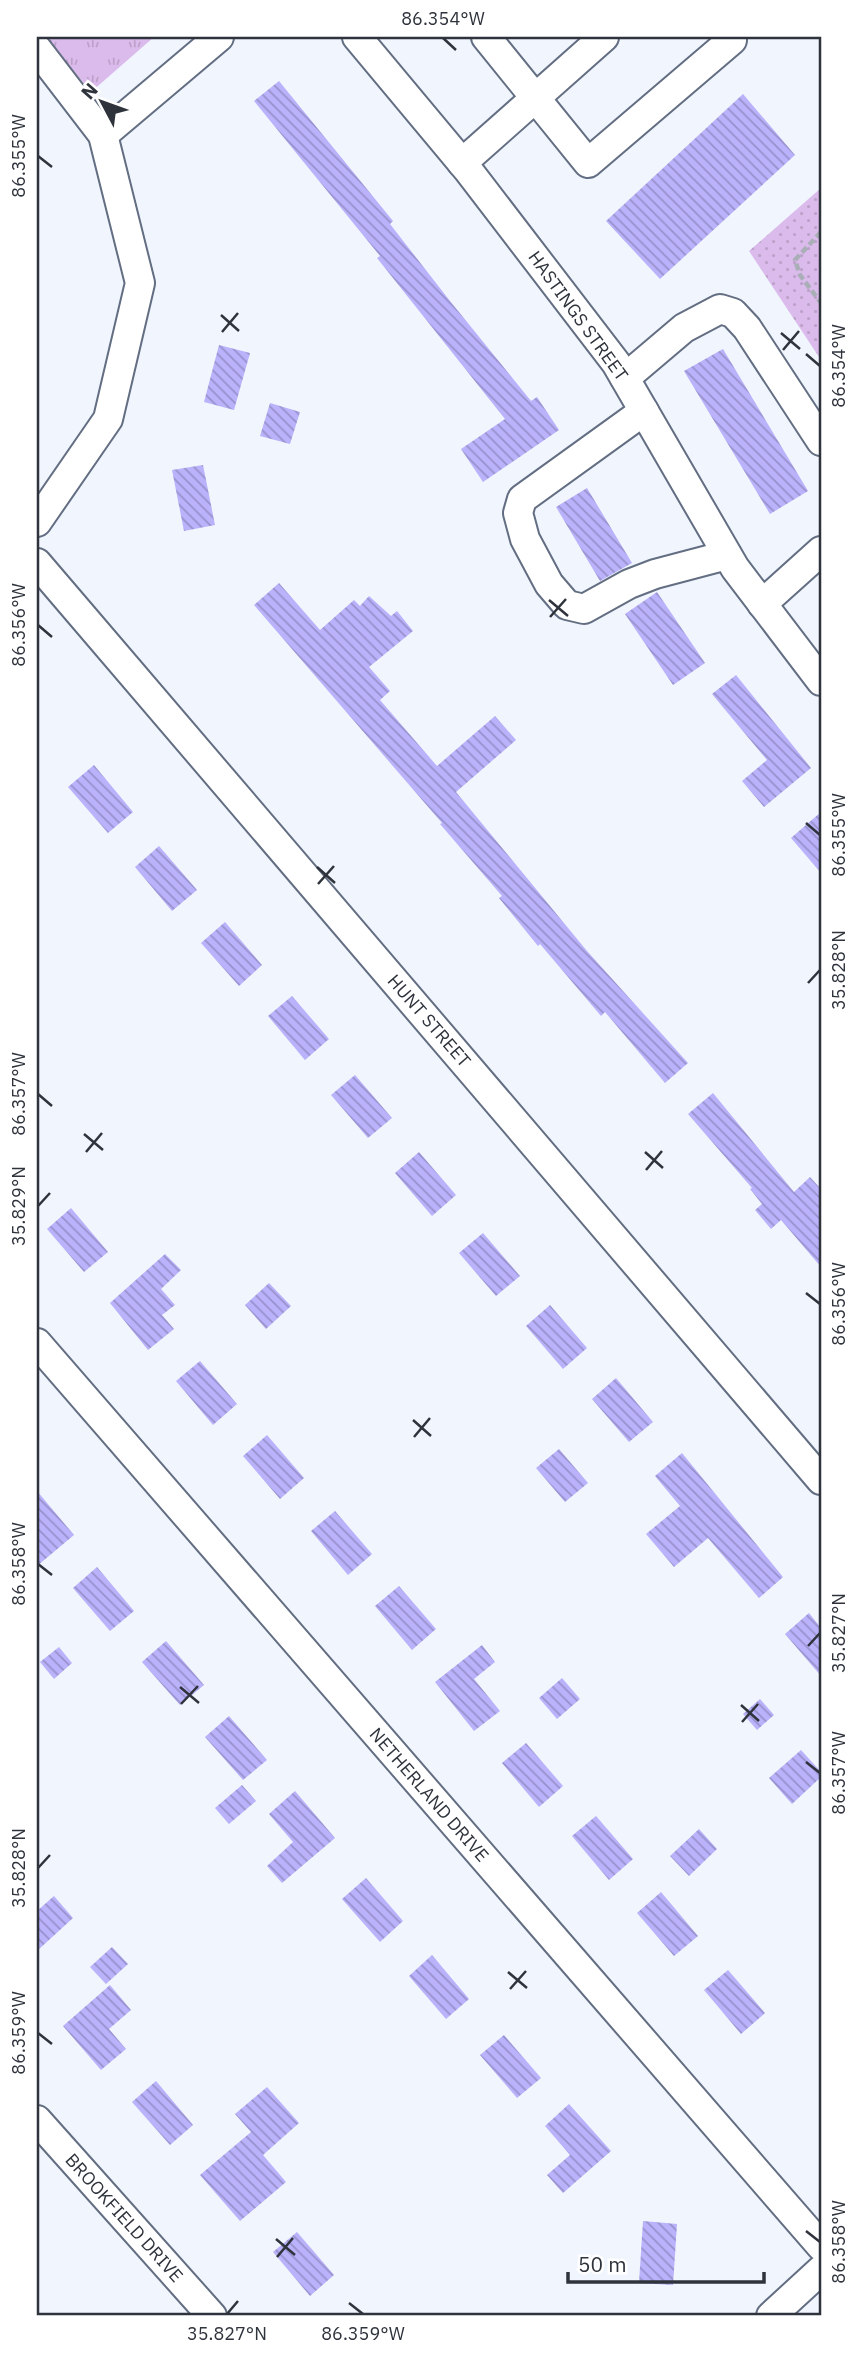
<svg xmlns="http://www.w3.org/2000/svg" width="858" height="2353" font-family="'IBM Plex Sans',sans-serif">
	<style>
		.grass { fill: url(#grass-tufts) }
		.park { fill: url(#park-dots) }
		.building { fill: url(#building-back-hatch) }
		.lines { fill: none; stroke-linecap: round; stroke-linejoin: round }
		.minor-casing { stroke: #636e82; stroke-width: 32 }
		.path { stroke: #a9aeb7; stroke-width: 4.5; stroke-dasharray: 7 3.5; stroke-linecap: butt }
		.minor { stroke: #fff; stroke-width: 28 }
		.ticks { fill: none; stroke: #2e333c; stroke-width: 2.5 }
		.labels { text-anchor: middle; stroke-width: 7; stroke-linejoin: round; paint-order: stroke }
		.street-label { font-size: 18px; fill: #2e333c; stroke: #fff }
		.neatline { fill: none; stroke: #2e333c; stroke-width: 2.5 }
		.ticks-label { font-size: 18px; text-anchor: middle; fill: #2e333c }
	</style>
	<defs>
		<pattern id="grass-tufts" width="24" height="20" patternUnits="userSpaceOnUse" patternTransform="scale(1.75)"><rect width="24" height="20" fill="#dbbbeb"/><path d="M3 7l-1-3M5 7V3M7 7l1-3M15 17l-1-3M17 17v-4M19 17l1-3" fill="none" stroke="#bca1ca"/></pattern>
		<pattern id="park-dots" width="8" height="8" patternUnits="userSpaceOnUse" patternTransform="scale(1.75)"><rect width="8" height="8" fill="#dbbbeb"/><path d="M2 2h.1M6 6h.1" fill="none" stroke="#bca1ca" stroke-width="1.8" stroke-linecap="round"/></pattern>
		<pattern id="building-back-hatch" width="6" height="6" patternUnits="userSpaceOnUse" patternTransform="scale(1.75)"><rect width="6" height="6" fill="#bab2fb"/><path d="M-1 5l2 2M0 0l6 6M5-1l2 2" fill="none" stroke="#9891cc"/></pattern>
	</defs>
	<rect width="100%" height="100%" fill="#f0f5fe"/>
	<polygon class="grass" points="45,37 154,37 91,92"/>
	<polygon class="park" points="821,188 821,360 749,251"/>
	<g class="building">
		<polygon points="279,81 393,221 390,224 450,301 531,401 537,397 559,430 483,482 461,449 505,419 377,258 380,256 254,101"/>
		<polygon points="743,94 795,155 660,279 606,221"/>
		<polygon points="219,345 250,353 234,410 204,402"/>
		<polygon points="723,349 808,491 770,514 684,371"/>
		<polygon points="270,403 300,412 290,444 260,436"/>
		<polygon points="203,465 215,525 184,531 172,470"/>
		<polygon points="587,488 632,563 600,581 556,507"/>
		<polygon points="279,583 320,630 354,600 360,606 369,596 391,616 397,611 413,631 369,667 390,691 380,700 437,766 495,716 516,740 456,792 587,951 688,1063 665,1083 605,1012 601,1016 540,944 538,946 499,898 502,896 440,824 442,823 254,605"/>
		<polygon points="657,592 705,663 673,685 625,614"/>
		<polygon points="736,675 811,768 764,807 742,781 767,760 712,694"/>
		<polygon points="94,765 133,812 108,833 68,787"/>
		<polygon points="821,812 821,873 791,838"/>
		<polygon points="159,846 197,890 172,911 135,867"/>
		<polygon points="225,922 262,965 239,986 201,943"/>
		<polygon points="292,996 329,1039 305,1060 268,1016"/>
		<polygon points="355,1075 392,1118 368,1138 331,1095"/>
		<polygon points="713,1093 794,1192 810,1177 821,1189 821,1267 781,1220 771,1229 755,1210 762,1204 750,1189 752,1188 688,1114"/>
		<polygon points="419,1152 456,1195 432,1216 395,1173"/>
		<polygon points="71,1208 108,1252 84,1272 47,1229"/>
		<polygon points="483,1233 520,1276 496,1296 459,1253"/>
		<polygon points="165,1254 181,1270 161,1289 175,1305 162,1315 174,1329 148,1350 110,1303"/>
		<polygon points="269,1283 291,1306 266,1329 245,1305"/>
		<polygon points="550,1305 587,1348 563,1369 526,1326"/>
		<polygon points="200,1361 237,1404 213,1425 176,1381"/>
		<polygon points="616,1378 653,1422 629,1442 592,1399"/>
		<polygon points="267,1435 304,1478 280,1499 243,1456"/>
		<polygon points="559,1449 588,1483 565,1502 536,1468"/>
		<polygon points="682,1453 783,1577 759,1598 708,1538 674,1567 646,1534 680,1506 655,1476"/>
		<polygon points="37,1491 74,1535 37,1566"/>
		<polygon points="335,1511 372,1554 348,1575 311,1531"/>
		<polygon points="97,1567 134,1611 110,1631 73,1588"/>
		<polygon points="399,1586 436,1629 412,1650 375,1606"/>
		<polygon points="809,1613 821,1628 821,1676 785,1634"/>
		<polygon points="166,1641 204,1685 180,1705 142,1662"/>
		<polygon points="482,1645 495,1662 474,1679 500,1711 474,1731 435,1682"/>
		<polygon points="59,1647 72,1663 54,1679 40,1662"/>
		<polygon points="562,1678 580,1699 557,1719 539,1698"/>
		<polygon points="760,1699 774,1715 757,1730 743,1714"/>
		<polygon points="229,1716 267,1760 243,1780 205,1737"/>
		<polygon points="526,1743 563,1786 539,1807 502,1763"/>
		<polygon points="801,1750 821,1772 821,1777 792,1804 769,1778"/>
		<polygon points="242,1785 256,1801 229,1824 215,1808"/>
		<polygon points="295,1791 335,1838 282,1883 267,1866 293,1842 269,1814"/>
		<polygon points="596,1816 633,1859 609,1880 572,1836"/>
		<polygon points="699,1829 717,1849 689,1876 670,1856"/>
		<polygon points="366,1878 403,1921 380,1942 342,1899"/>
		<polygon points="661,1892 698,1936 674,1956 637,1913"/>
		<polygon points="54,1896 73,1918 37,1951 37,1911"/>
		<polygon points="112,1947 128,1964 106,1984 90,1967"/>
		<polygon points="432,1955 469,1999 446,2019 409,1976"/>
		<polygon points="728,1970 765,2013 741,2034 704,1990"/>
		<polygon points="110,1985 131,2010 109,2029 126,2049 101,2070 63,2026"/>
		<polygon points="504,2035 541,2078 517,2098 480,2055"/>
		<polygon points="156,2081 193,2125 170,2145 132,2102"/>
		<polygon points="267,2087 299,2123 263,2155 286,2182 240,2221 200,2175 251,2132 235,2114"/>
		<polygon points="569,2104 611,2151 563,2193 547,2175 570,2155 545,2126"/>
		<polygon points="643,2221 677,2224 673,2285 639,2283"/>
		<polygon points="297,2232 334,2275 310,2296 273,2252"/>
	</g>
	<g class="lines">
		<g class="minor-casing">
			<g id="minor">
				<polyline points="357,37 468,170 616,363 735,568 821,681"/>
				<polyline points="486,37 588,163 732,40 730,37"/>
				<polyline points="37,49 103,135 140,283 108,419 37,522"/>
				<polyline points="103,135 219,37"/>
				<polyline points="462,163 604,37"/>
				<polyline points="625,378 684,328 720,309 733,313 747,328 821,441"/>
				<polyline points="644,411 522,499 518,513 525,539 549,584 567,605 584,609 629,584 655,574 727,555"/>
				<polyline points="37,563 821,1480"/>
				<polyline points="762,604 821,551"/>
				<polyline points="37,1343 821,2246"/>
				<polyline points="37,2120 212,2316"/>
				<polyline points="771,2316 821,2270"/>
			</g>
		</g>
		<polyline class="path" points="821,232 795,260 800,275 821,303"/>
		<use href="#minor" class="minor"/>
	</g>
	<path class="ticks" d="M443 38 456 50M38 156 52 167M221 315 239 331M222 332 238 313M781 333 800 349M783 350 799 331M806 354 820 366M549 600 568 616M550 617 566 599M38 625 52 637M806 823 820 835M317 867 335 883M318 884 334 866M808 983 820 970M38 1094 52 1106M84 1134 103 1150M86 1152 102 1133M645 1152 663 1168M646 1170 662 1151M38 1206 50 1193M806 1293 820 1304M413 1420 431 1436M414 1437 430 1418M38 1564 52 1575M808 1646 820 1633M180 1687 199 1703M181 1704 198 1686M741 1705 759 1721M742 1722 758 1704M806 1762 820 1773M38 1868 50 1855M508 1972 527 1988M510 1989 526 1971M38 2033 52 2044M806 2231 820 2242M276 2239 295 2255M277 2257 293 2238M349 2303 363 2314M227 2314 238 2301"/>
	<g class="labels">
		<g class="street-label">
			<text transform="translate(578 316) rotate(54)" y="6">HASTINGS STREET</text>
			<text transform="translate(429 1021) rotate(49)" y="6">HUNT STREET</text>
			<text transform="translate(429 1795) rotate(49)" y="6">NETHERLAND DRIVE</text>
			<text transform="translate(124 2218) rotate(48)" y="6">BROOKFIELD DRIVE</text>
		</g>
	</g>
	<rect width="858" height="2353" fill="none" stroke="#ffffff" stroke-width="77"/>
	<g transform="translate(102 102) rotate(311)" stroke="#ffffff" stroke-width="5" paint-order="stroke">
	<path d="M0-5L12 26L0 18L-12 26Z" fill="#2e333c"/>
	<text y="-10" font-size="19" font-weight="bold" text-anchor="middle" fill="#2e333c">N</text>
	</g>
	<path d="M568 2272v10h196v-10" fill="none" stroke="#2e333c" stroke-width="3.5"/>
	<text x="578" y="2272" font-size="21" fill="#2e333c" stroke="#ffffff" stroke-width="5" paint-order="stroke">50 m</text>
	<rect x="38" y="38" width="782" height="2276" class="neatline"/>
	<g class="ticks-label">
		<text x="443" y="25">86.354°W</text>
		<text transform="translate(19 156) rotate(-90)" y="6">86.355°W</text>
		<text transform="translate(839 366) rotate(-90)" y="6">86.354°W</text>
		<text transform="translate(19 625) rotate(-90)" y="6">86.356°W</text>
		<text transform="translate(839 835) rotate(-90)" y="6">86.355°W</text>
		<text transform="translate(839 970) rotate(-90)" y="6">35.828°N</text>
		<text transform="translate(19 1094) rotate(-90)" y="6">86.357°W</text>
		<text transform="translate(19 1206) rotate(-90)" y="6">35.829°N</text>
		<text transform="translate(839 1304) rotate(-90)" y="6">86.356°W</text>
		<text transform="translate(19 1564) rotate(-90)" y="6">86.358°W</text>
		<text transform="translate(839 1633) rotate(-90)" y="6">35.827°N</text>
		<text transform="translate(839 1773) rotate(-90)" y="6">86.357°W</text>
		<text transform="translate(19 1868) rotate(-90)" y="6">35.828°N</text>
		<text transform="translate(19 2033) rotate(-90)" y="6">86.359°W</text>
		<text transform="translate(839 2242) rotate(-90)" y="6">86.358°W</text>
		<text x="227" y="2340">35.827°N</text>
		<text x="363" y="2340">86.359°W</text>
	</g>
</svg>
